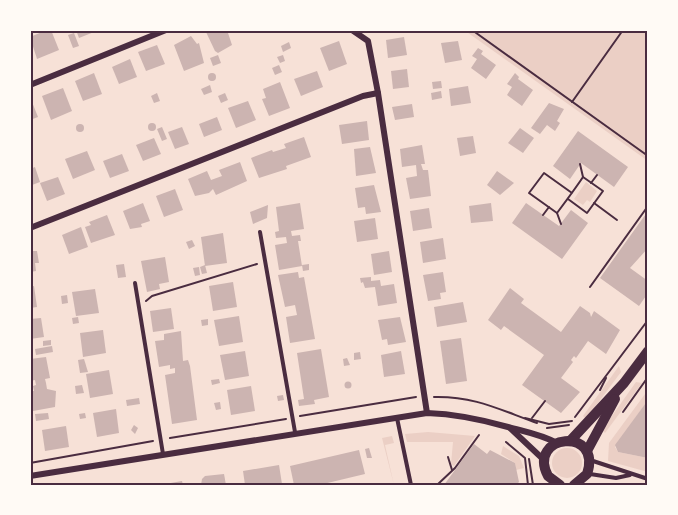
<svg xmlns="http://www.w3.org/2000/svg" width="678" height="515" font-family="'Nunito Sans',sans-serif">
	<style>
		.green { fill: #ebcfc5 }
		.building { fill: #ccb4b1 }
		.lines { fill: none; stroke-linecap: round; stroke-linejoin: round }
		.path { stroke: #4a2c40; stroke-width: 2 }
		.service { stroke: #4a2c40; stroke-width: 4 }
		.minor { stroke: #4a2c40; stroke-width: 6 }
		.tertiary { stroke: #4a2c40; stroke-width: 10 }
		.neatline { fill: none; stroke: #4a2c40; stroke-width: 2 }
	</style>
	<rect width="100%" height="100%" fill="#f7e1d7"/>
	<g class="green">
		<polygon points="464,30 648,30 648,161"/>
		<polygon points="586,182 597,191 590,202 587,200 583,205 574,199"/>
		<polygon points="619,366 621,372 586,419 583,416"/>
		<polygon points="636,382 642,383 605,433 602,430"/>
		<polygon points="648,390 648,400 615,447 618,452 648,458 648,472 608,461 609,443"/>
		<polygon points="428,432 475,436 454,466 451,464 453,442 407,442 405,434"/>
		<polygon points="392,436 394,443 385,445 394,485 382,438"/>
		<polygon points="503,446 519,456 524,468 516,470 515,463 501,454"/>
		<circle cx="567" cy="463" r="15"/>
	</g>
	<g class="building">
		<polygon points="47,30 51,30 59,50 37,59 30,37"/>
		<polygon points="76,30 99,30 79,38"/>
		<polygon points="210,30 227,30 232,45 218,53 215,51 206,32"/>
		<polygon points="74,33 79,46 73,48 68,35"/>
		<polygon points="191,36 197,44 199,43 204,63 184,71 174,45"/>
		<polygon points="404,37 407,55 388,58 386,40"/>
		<polygon points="339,41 347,64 329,71 320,48"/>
		<polygon points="458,41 462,60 445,63 441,43"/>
		<polygon points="289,42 291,48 283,52 281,46"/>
		<polygon points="157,45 165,64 146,71 138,52"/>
		<polygon points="478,48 483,51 481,54 496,65 486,79 471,68 477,59 472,56"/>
		<polygon points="218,55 221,63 213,66 210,58"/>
		<polygon points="283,55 285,61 280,63 277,57"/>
		<polygon points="130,59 137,77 119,84 112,67"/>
		<polygon points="279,65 282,72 275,75 272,68"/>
		<polygon points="407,69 409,87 393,89 391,71"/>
		<polygon points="317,71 323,87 301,96 294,79"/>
		<circle cx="212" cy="77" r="4"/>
		<polygon points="94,73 102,94 83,101 75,81"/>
		<polygon points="515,73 519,77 518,79 533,90 522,106 507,95 512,87 507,84"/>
		<polygon points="441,81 442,88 433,89 432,82"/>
		<polygon points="280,82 290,108 269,116 262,99 266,98 263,89"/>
		<polygon points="210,85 212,92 204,95 201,89"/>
		<polygon points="468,86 471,103 451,106 449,89"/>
		<polygon points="63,88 72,111 51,120 42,96"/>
		<polygon points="441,91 442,98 432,100 431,93"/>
		<polygon points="157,93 160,101 154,103 151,96"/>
		<polygon points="225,93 228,100 221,103 218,96"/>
		<polygon points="30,97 38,117 30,120"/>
		<polygon points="248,101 256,120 236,128 228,108"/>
		<polygon points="549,103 564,109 557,121 560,123 555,131 547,125 540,134 531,128"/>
		<polygon points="412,104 414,117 395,120 392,107"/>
		<polygon points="217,117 222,130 204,137 199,124"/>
		<polygon points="367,121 369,140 342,144 339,125"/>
		<circle cx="152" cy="127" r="4"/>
		<circle cx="80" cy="128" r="4"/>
		<polygon points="162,127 167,139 162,141 157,129"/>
		<polygon points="182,127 189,144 175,149 168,132"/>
		<polygon points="520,128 534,138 523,153 508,143"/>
		<polygon points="578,131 628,167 614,187 581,163 570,179 553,166"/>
		<polygon points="473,136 476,153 460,156 457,138"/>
		<polygon points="304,137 311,157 286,166 287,169 259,178 251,158 272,150 273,152 286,148 284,144"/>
		<polygon points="154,138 161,154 143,161 136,145"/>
		<polygon points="422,145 425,164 421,164 423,170 428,170 431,196 410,199 406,178 417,176 416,165 402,167 400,149"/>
		<polygon points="370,147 376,173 356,176 354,149"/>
		<polygon points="87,151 95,170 73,179 65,159"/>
		<polygon points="122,154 129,171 110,178 103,161"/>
		<polygon points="240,162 247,181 216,195 213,189 209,193 195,196 188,179 207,171 211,180 222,176 219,170"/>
		<polygon points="35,167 40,182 32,185 30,169"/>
		<polygon points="497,171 514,183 500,195 487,185"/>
		<polygon points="58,177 65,194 47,201 40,183"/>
		<polygon points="374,185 381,212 366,214 365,207 358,208 355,188"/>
		<polygon points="175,189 183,210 164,217 156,196"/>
		<polygon points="143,203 150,221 141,224 142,227 130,229 123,211"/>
		<polygon points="300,203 304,229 291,231 292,236 300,235 301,241 298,241 302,266 279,270 275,245 287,243 286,237 276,238 275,232 279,231 276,207"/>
		<polygon points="491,203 493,221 471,223 469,206"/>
		<polygon points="526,203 559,226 571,210 588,223 562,259 512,223"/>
		<polygon points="268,205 267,218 253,224 250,212"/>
		<polygon points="429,208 432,228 413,231 410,211"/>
		<polygon points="648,211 648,248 630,268 648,281 648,293 639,306 600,278"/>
		<polygon points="107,215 115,235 91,243 85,227 91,225 89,222"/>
		<polygon points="375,218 378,239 357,242 354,221"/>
		<polygon points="81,227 88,247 69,254 62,235"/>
		<polygon points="223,233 227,263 205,266 201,237"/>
		<polygon points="443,238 446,259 423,263 420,242"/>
		<polygon points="192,240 195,246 189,249 186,242"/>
		<polygon points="33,245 33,251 37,251 39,263 35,263 36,271 30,272 30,246"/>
		<polygon points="389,251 392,272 374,275 371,254"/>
		<polygon points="165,257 169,282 159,284 160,289 147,292 141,261"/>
		<polygon points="124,264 126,277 118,278 116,265"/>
		<polygon points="309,264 309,270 303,271 302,265"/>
		<polygon points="205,265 207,273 202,274 200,267"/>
		<polygon points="199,267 200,275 195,276 193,268"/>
		<polygon points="298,272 299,278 304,277 315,339 290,343 286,317 297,315 295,305 285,307 278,275"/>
		<polygon points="443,272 446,292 440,293 441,299 428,301 423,275"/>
		<polygon points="371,277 371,281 380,280 381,286 394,284 397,303 378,306 375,287 365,288 363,282 361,283 360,278"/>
		<polygon points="233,282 237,307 213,311 209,286"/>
		<polygon points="34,286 37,307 30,308 30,287"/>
		<polygon points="510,288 524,299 521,303 561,332 580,306 590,313 591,317 594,311 620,330 606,354 588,341 576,358 574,356 571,360 573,362 561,378 580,392 561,413 522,385 544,355 504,326 501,330 488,320"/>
		<polygon points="95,289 99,313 76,316 72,292"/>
		<polygon points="67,295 68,303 62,304 61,296"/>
		<polygon points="463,302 467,322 437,327 434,307"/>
		<polygon points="171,308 174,329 153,332 150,311"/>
		<polygon points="239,316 243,342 219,346 214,320"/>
		<polygon points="78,317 79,323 73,324 72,318"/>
		<polygon points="400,317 406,342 388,345 387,339 382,340 378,320"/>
		<polygon points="41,318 44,337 30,339 30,319"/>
		<polygon points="208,319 208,325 202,326 201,320"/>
		<polygon points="103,330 106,353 83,357 80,333"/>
		<polygon points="181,331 183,361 188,360 190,366 197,420 172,424 165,375 175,373 175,368 170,369 170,365 159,367 155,341 164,340 164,334"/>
		<polygon points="461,338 467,381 446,384 440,341"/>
		<polygon points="51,340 51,345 43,346 43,341"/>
		<polygon points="52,346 53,352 36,355 35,349"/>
		<polygon points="321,349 329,397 314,400 315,404 299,406 298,400 304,399 297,353"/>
		<polygon points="245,351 249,376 225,380 220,355"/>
		<polygon points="401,351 405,374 384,377 381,355"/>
		<polygon points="360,352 361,359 354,360 354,353"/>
		<polygon points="46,357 50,378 45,379 46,383 47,389 56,391 55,407 33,411 30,391 34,391 33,386 36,385 35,380 30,381 30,359"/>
		<polygon points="347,358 350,365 344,366 343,359"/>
		<polygon points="84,359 88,372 80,373 78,360"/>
		<polygon points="109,370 113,394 90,398 86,374"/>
		<polygon points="219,379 220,383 212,385 211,380"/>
		<circle cx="348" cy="385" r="3.5"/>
		<polygon points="82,385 84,393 76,394 75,386"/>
		<polygon points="251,386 255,411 231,415 227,390"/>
		<polygon points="283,395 284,400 278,401 277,396"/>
		<polygon points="139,398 140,404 127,406 126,400"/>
		<polygon points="648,400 648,458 618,452 615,445"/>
		<polygon points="220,402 221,409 216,410 214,403"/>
		<polygon points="116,409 119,433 97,437 93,413"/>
		<polygon points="48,413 49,419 36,421 35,414"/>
		<polygon points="85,413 86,418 80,419 79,414"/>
		<polygon points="134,425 138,428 135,434 131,430"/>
		<polygon points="66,426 69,447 45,451 42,430"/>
		<polygon points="474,444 487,454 490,450 515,463 519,482 516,485 444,485"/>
		<polygon points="369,448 372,458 367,458 365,449"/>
		<polygon points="359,450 365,474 319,485 294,485 290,466"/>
		<polygon points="279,465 282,484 245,485 243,471"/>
		<polygon points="224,474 226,485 201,485 202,479 205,476"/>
		<polygon points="182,481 183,485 165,485 165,484"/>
	</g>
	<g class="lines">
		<g class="path">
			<polyline points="472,30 648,156"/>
			<polyline points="572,102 623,30"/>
			<polyline points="580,164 583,177"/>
			<polyline points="591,183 597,175"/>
			<path d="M568 199 587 213 603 191 583 177C575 189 566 201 557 213L529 193 544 173 572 193"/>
			<polyline points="594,203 617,220"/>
			<polyline points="557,213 561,224"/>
			<polyline points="543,215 549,207"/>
			<polyline points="590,287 648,206"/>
			<polyline points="146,301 152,296 257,264"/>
			<polyline points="600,390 606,378"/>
			<path d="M434 397C475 396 500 410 537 423"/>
			<polyline points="623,412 648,377"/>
			<polyline points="300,416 416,397"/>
			<polyline points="575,417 648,320"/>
			<polyline points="525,418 549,424 572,421"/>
			<polyline points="532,418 545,401"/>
			<polyline points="547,428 569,425"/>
			<polyline points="170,438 286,419"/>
			<polyline points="506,442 525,458 528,485"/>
			<polyline points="448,457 452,470"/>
			<polyline points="529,459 533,485"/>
			<polyline points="30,463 153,441"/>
			<polyline points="437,485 455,468 479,435"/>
		</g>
		<g class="service">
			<polyline points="260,232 295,432"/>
			<polyline points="135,283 163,454"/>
			<polyline points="397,418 411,485"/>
			<polyline points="590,460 648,479"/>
			<polyline points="590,474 616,478 630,475"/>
		</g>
		<g class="minor">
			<polyline points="352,30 368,41 378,93 427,413"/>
			<polyline points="30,85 166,30"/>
			<polyline points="30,228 363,96 378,93"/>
			<polyline points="510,428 544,460"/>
			<path d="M30 476 427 413C456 414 480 419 508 427 526 432 540 434 557 443"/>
		</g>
		<g class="tertiary">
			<polyline points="571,440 624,383 648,351"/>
			<polyline points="587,451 615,399"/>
			<path d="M560 485 548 476C526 434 603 426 587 474L574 485"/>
		</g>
	</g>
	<rect width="678" height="515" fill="none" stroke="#fffaf5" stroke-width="63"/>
	<rect x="32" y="32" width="614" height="452" class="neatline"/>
</svg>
